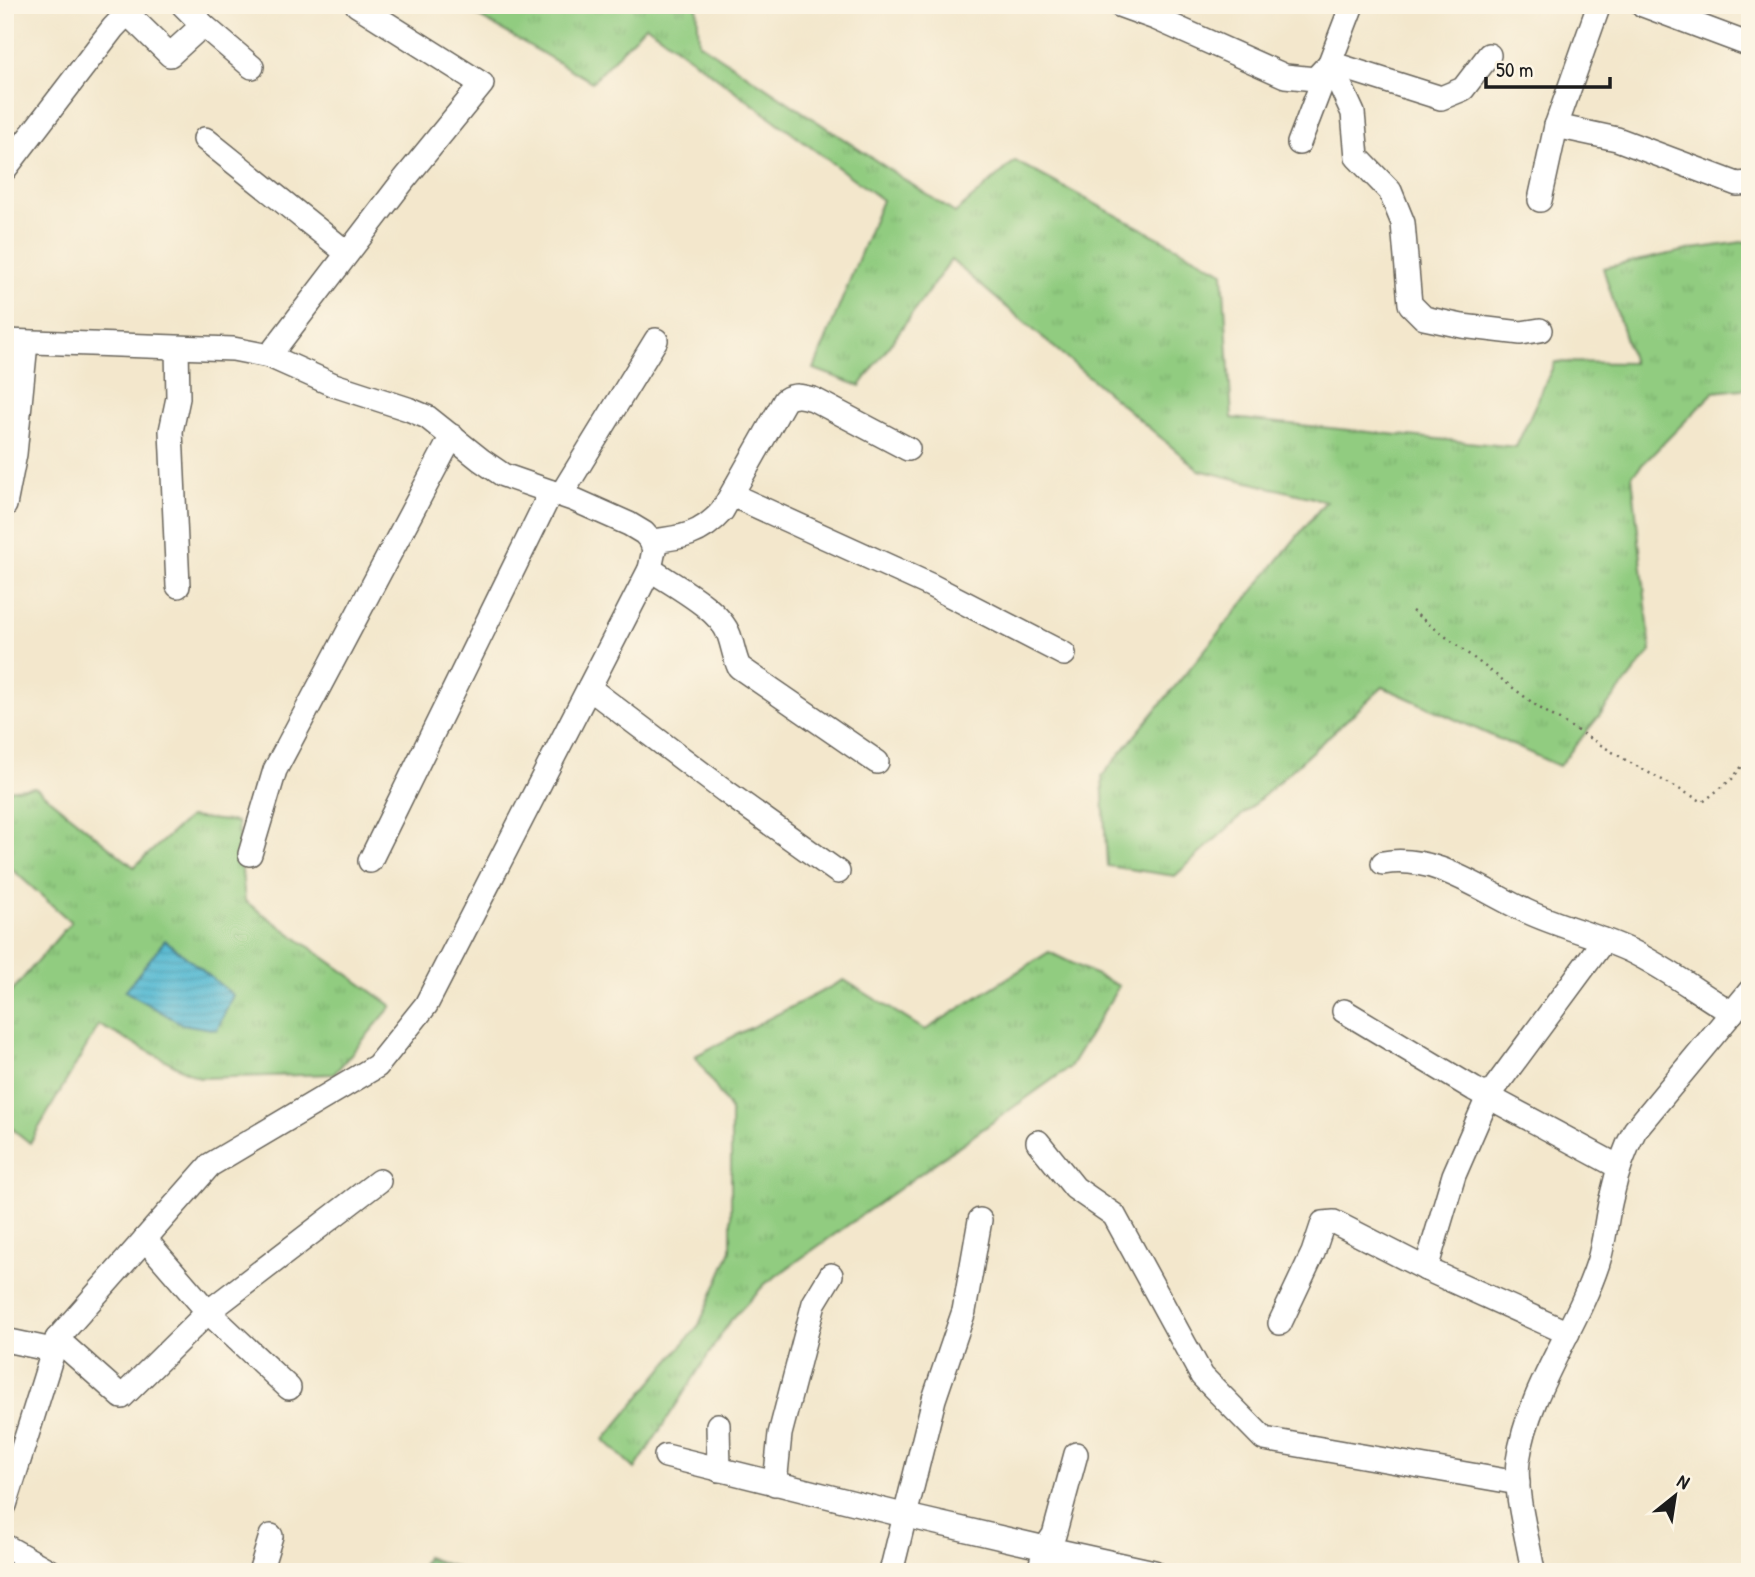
<svg xmlns="http://www.w3.org/2000/svg" width="1755" height="1577" font-family="'Patrick Hand',sans-serif">
	<style>
		.grass { fill: url(#grass-tufts); stroke: #56744e; stroke-width: 2 }
		.forest { fill: url(#forest-crowns); stroke: #486645; stroke-width: 2 }
		.water { fill: url(#water-rules); stroke: #386a77; stroke-width: 2 }
		.lines { fill: none; stroke-linecap: round; stroke-linejoin: round }
		.minor-casing { stroke: #67635a; stroke-width: 26 }
		.path { stroke: #67635a; stroke-width: 2.5; stroke-dasharray: 2 5; stroke-linecap: butt }
		.minor { stroke: #fff; stroke-width: 23 }
	</style>
	<defs>
		<pattern id="grass-tufts" width="24" height="20" patternUnits="userSpaceOnUse" patternTransform="scale(1.75)"><rect width="24" height="20" fill="#91cc80"/><path d="M3 7l-1-3M5 7V3M7 7l1-3M15 17l-1-3M17 17v-4M19 17l1-3" fill="none" stroke="#7caf6e"/></pattern>
		<pattern id="forest-crowns" width="20" height="18" patternUnits="userSpaceOnUse" patternTransform="scale(1.75)"><rect width="20" height="18" fill="#74b06e"/><path d="M2 6a3 3 0 1 1 6 0M12 15a3 3 0 1 1 6 0" fill="none" stroke="#5e8e5a"/></pattern>
		<pattern id="water-rules" width="6" height="5" patternUnits="userSpaceOnUse" patternTransform="scale(1.75)"><rect width="6" height="5" fill="#54b9d2"/><path d="M0 2.5h6" fill="none" stroke="#499eb4"/></pattern>
	</defs>
	<rect width="100%" height="100%" fill="#fcf5e5"/>
	<filter id="ink" filterUnits="userSpaceOnUse"><feTurbulence type="fractalNoise" baseFrequency=".0143" numOctaves="2"/><feDisplacementMap in="SourceGraphic" scale="14" xChannelSelector="R" yChannelSelector="G"/><feConvolveMatrix kernelMatrix="1 2 1 2 8 2 1 2 1" color-interpolation-filters="sRGB"/></filter>
	<filter id="wash" filterUnits="userSpaceOnUse"><feTurbulence type="fractalNoise" baseFrequency=".00686" numOctaves="4" result="noise"/><feDisplacementMap in="SourceGraphic" scale="28" xChannelSelector="R" yChannelSelector="G"/><feGaussianBlur stdDeviation="1.57" result="paint"/><feColorMatrix in="noise" values="0 0 0 0 0 0 0 0 0 0 0 0 0 0 0 0 0 1.4 0 .05"/><feComposite in="paint" operator="in"/></filter>
	<g filter="url(#wash)">
		<rect width="100%" height="100%" fill="#f3e7cc"/>
		<g class="grass">
			<polygon points="459,5 697,5 699,43 955,213 1015,161 1223,272 1232,418 1516,447 1555,362 1633,363 1603,268 1693,249 1750,241 1750,388 1714,392 1632,475 1651,651 1559,766 1383,687 1175,876 1107,866 1102,776 1326,501 1199,470 951,260 860,386 814,369 882,200 646,25 592,82"/>
			<polygon points="35,787 134,867 189,817 237,822 245,901 392,1006 334,1074 199,1078 99,1025 30,1143 5,1123 5,999 71,922 5,863 5,790"/>
			<polygon points="1049,952 1119,986 1070,1067 765,1284 730,1321 635,1469 604,1440 699,1325 731,1250 731,1111 695,1056 844,980 925,1030"/>
		</g>
		<polygon class="forest" points="426,1557 469,1572 419,1572"/>
		<polygon class="water" points="165,940 233,995 217,1030 182,1024 125,991"/>
	</g>
	<g filter="url(#ink)">
		<g class="lines">
			<g class="minor-casing">
				<g id="minor">
					<polyline points="1119,5 1155,18 1285,76 1315,79 1330,63"/>
					<polyline points="1643,5 1750,45"/>
					<polyline points="127,13 170,55 203,25 183,5"/>
					<polyline points="203,25 252,67"/>
					<polyline points="1330,63 1353,113 1357,157 1390,191 1403,223 1410,304 1424,318 1462,326 1521,333 1540,330"/>
					<polyline points="1330,63 1441,98 1463,89 1489,55"/>
					<polyline points="1556,126 1617,139 1737,184 1750,183"/>
					<polyline points="205,139 347,253"/>
					<polyline points="1299,143 1352,5"/>
					<polyline points="5,169 113,28 135,5"/>
					<polyline points="1540,200 1556,126 1599,5"/>
					<polyline points="5,341 233,349 269,356 334,385 408,409 427,417 481,460 503,475 575,500 629,524 644,533 651,541 654,550 650,569 426,1005 377,1066 210,1165 57,1339 5,1505"/>
					<polyline points="177,348 178,398 171,431 178,586"/>
					<polyline points="269,356 403,181 482,84 357,5"/>
					<polyline points="561,495 656,340"/>
					<polyline points="732,495 930,585 1064,654"/>
					<polyline points="5,505 15,454 26,343"/>
					<path d="M651 541C681 538 701 535 722 511L785 400C794 394 802 396 813 399L908 449"/>
					<path d="M650 569C673 585 719 608 729 635 733 646 734 656 739 667L877 762"/>
					<polyline points="589,688 725,791 838,872"/>
					<polyline points="250,854 275,770 452,436"/>
					<polyline points="370,861 551,492"/>
					<path d="M1383 863C1436 854 1480 890 1526 911 1560 927 1597 935 1631 951 1666 968 1699 993 1732 1013"/>
					<polyline points="1344,1011 1474,1089 1619,1167"/>
					<polyline points="1038,1142 1075,1188 1114,1215 1202,1376 1264,1439 1518,1483"/>
					<polyline points="1426,1269 1454,1175 1488,1097 1604,940"/>
					<polyline points="1280,1323 1313,1253 1323,1223 1334,1222 1426,1269 1568,1333"/>
					<polyline points="57,1339 122,1397 208,1312 145,1239"/>
					<polyline points="5,1340 43,1348"/>
					<polyline points="289,1388 208,1312 379,1181"/>
					<polyline points="718,1425 719,1470"/>
					<polyline points="1076,1454 1054,1535 1045,1548 1154,1572"/>
					<polyline points="666,1456 903,1515 1045,1548 1039,1572"/>
					<polyline points="775,1484 780,1434 814,1303 831,1275"/>
					<polyline points="5,1546 51,1572"/>
					<polyline points="260,1572 271,1536"/>
					<polyline points="891,1572 934,1399 964,1311 980,1220"/>
					<path d="M1533 1572C1528 1538 1514 1494 1518 1461 1528 1390 1576 1330 1598 1263 1605 1241 1606 1217 1612 1195 1617 1172 1624 1151 1635 1130L1750 991"/>
				</g>
			</g>
			<polyline class="path" points="1412,611 1538,707 1629,762 1703,802 1732,779 1750,756"/>
			<use href="#minor" class="minor"/>
		</g>
	</g>
	<rect width="1755" height="1577" fill="none" stroke="#fcf5e5" stroke-width="28"/>
	<g transform="translate(1675 1496) rotate(30)" stroke="#fcf5e5" stroke-width="5" paint-order="stroke">
	<path d="M0-5L12 26L0 18L-12 26Z" fill="#1c1c1c"/>
	<text y="-10" font-size="19" font-weight="bold" text-anchor="middle" fill="#1c1c1c">N</text>
	</g>
	<path d="M1486 77v10h124v-10" fill="none" stroke="#1c1c1c" stroke-width="3.5"/>
	<text x="1496" y="77" font-size="21" fill="#1c1c1c" stroke="#fcf5e5" stroke-width="5" paint-order="stroke">50 m</text>
</svg>
